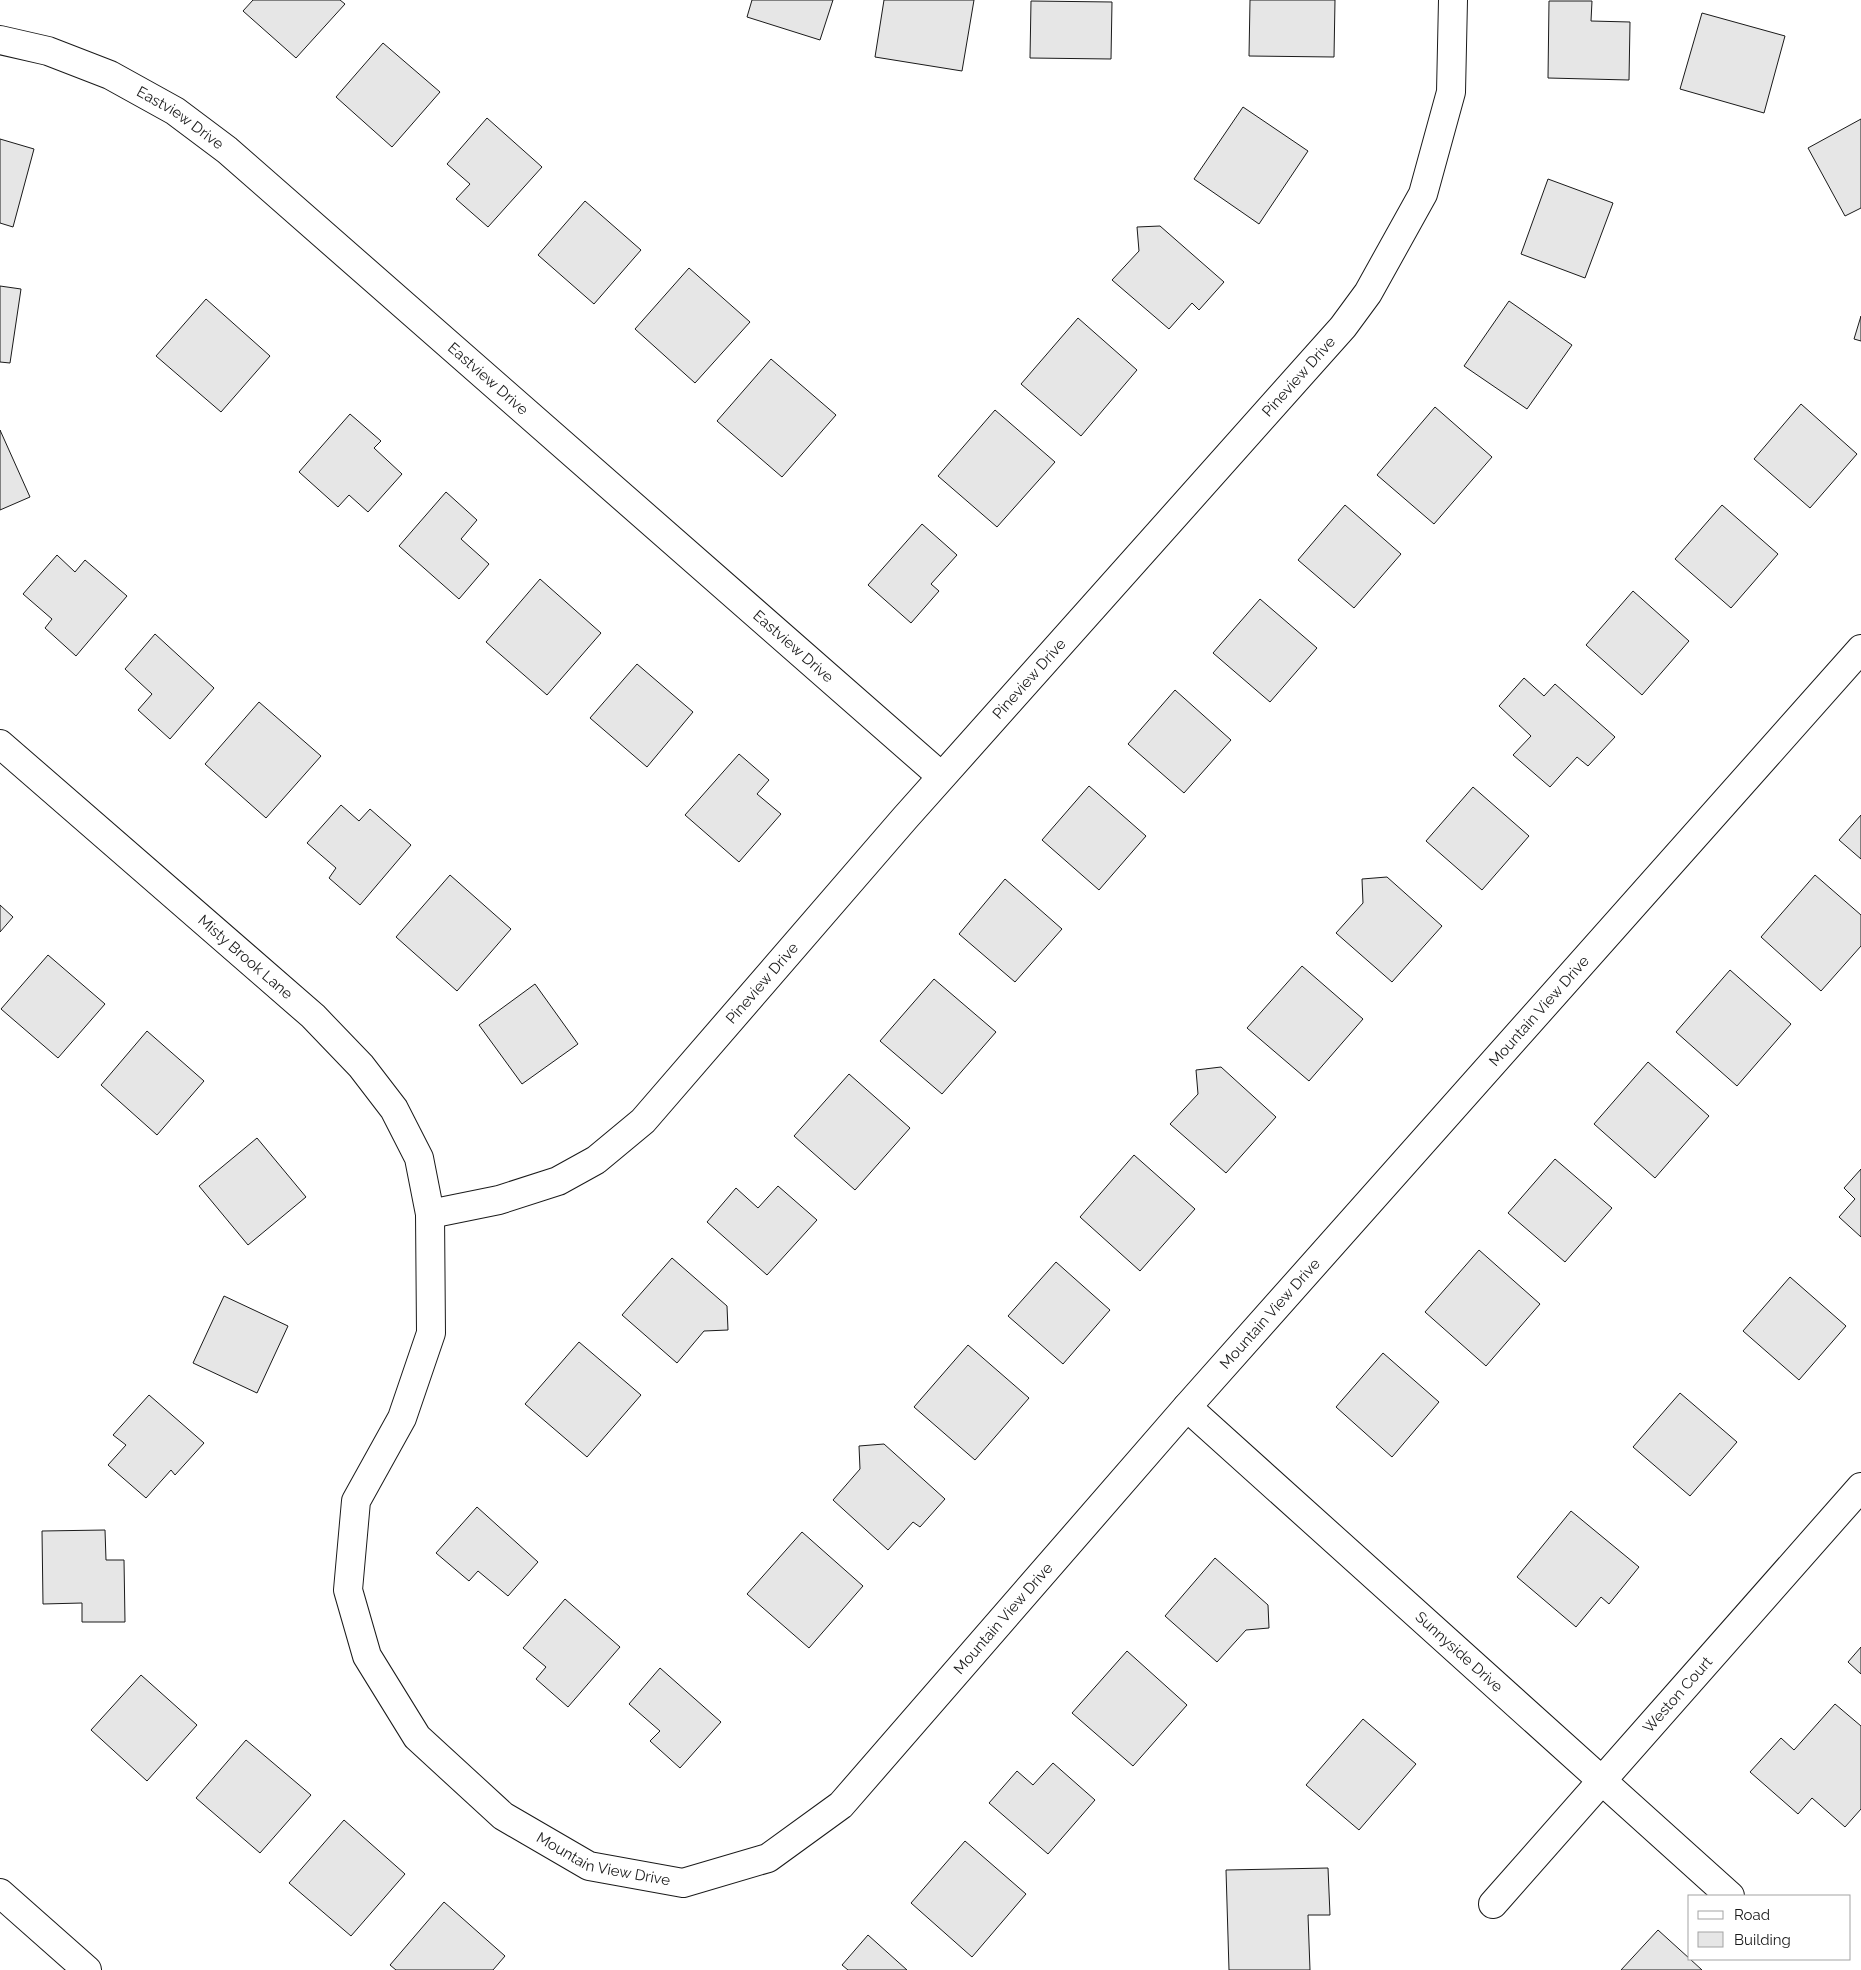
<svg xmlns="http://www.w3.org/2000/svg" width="1861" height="1970" font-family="Raleway,sans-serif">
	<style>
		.building { fill: #e6e6e6; stroke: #1a1a1a }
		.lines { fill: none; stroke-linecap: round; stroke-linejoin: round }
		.minor-casing { stroke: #1a1a1a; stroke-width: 30 }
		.minor { stroke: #fff; stroke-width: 28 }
		.labels { text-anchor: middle; stroke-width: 4; stroke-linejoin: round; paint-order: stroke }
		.street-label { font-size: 15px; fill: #1a1a1a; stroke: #fff }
	</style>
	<rect width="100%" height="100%" fill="#fff"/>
	<g class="building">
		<polygon points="253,0 340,0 345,4 296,58 243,11"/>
		<polygon points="752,0 833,0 820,40 747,17"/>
		<polygon points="884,0 974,0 962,71 875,57"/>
		<polygon points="1250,0 1335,0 1334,57 1249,56"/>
		<polygon points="1031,1 1112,2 1111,59 1030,58"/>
		<polygon points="1549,1 1592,1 1591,21 1630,22 1629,80 1548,78"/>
		<polygon points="1702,13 1785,36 1764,113 1680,89"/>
		<polygon points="383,43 440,92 392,147 336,97"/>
		<polygon points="1243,107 1308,151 1259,224 1194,179"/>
		<polygon points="487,118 542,167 488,227 456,199 470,184 447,164"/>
		<polygon points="1861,119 1861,208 1845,216 1808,148"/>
		<polygon points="0,139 34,149 13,227 0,223"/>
		<polygon points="1548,179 1613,203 1585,278 1521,254"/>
		<polygon points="585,201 641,250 594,304 538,255"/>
		<polygon points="1160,226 1224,282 1199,310 1192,303 1169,329 1112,280 1139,251 1137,227"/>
		<polygon points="689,268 750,322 695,383 635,329"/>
		<polygon points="0,286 21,289 10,363 0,362"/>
		<polygon points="206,299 270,356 221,412 156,356"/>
		<polygon points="1509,301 1572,345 1527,409 1464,366"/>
		<polygon points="1861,316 1861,341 1854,339"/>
		<polygon points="1078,318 1137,370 1081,436 1021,384"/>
		<polygon points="771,359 836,415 782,477 717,421"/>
		<polygon points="1801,404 1857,454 1810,508 1754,459"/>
		<polygon points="1435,407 1492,457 1434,524 1377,475"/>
		<polygon points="995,410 1055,462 997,527 938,476"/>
		<polygon points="350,414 381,441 374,448 402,474 368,512 349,495 338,507 299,472"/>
		<polygon points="0,430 30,497 0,510"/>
		<polygon points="446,492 477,520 461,539 489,564 459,599 399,546"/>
		<polygon points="1345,505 1401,554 1354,608 1298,560"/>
		<polygon points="1722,505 1778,554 1731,608 1675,559"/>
		<polygon points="922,524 957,555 931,584 939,591 911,623 868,585"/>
		<polygon points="57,555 75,572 85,560 127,596 76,656 45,628 52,619 23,594"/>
		<polygon points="540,579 601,633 547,695 486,642"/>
		<polygon points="1633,591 1689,641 1642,695 1586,645"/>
		<polygon points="1260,599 1317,648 1270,702 1213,653"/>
		<polygon points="155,634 214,688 170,739 138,710 152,694 125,669"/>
		<polygon points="637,664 693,712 647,767 590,718"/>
		<polygon points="1524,678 1544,696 1555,684 1615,737 1588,766 1577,757 1550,787 1513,755 1531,736 1499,706"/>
		<polygon points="1175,690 1231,740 1184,793 1128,744"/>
		<polygon points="259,702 321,756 266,818 205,764"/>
		<polygon points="739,754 769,780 757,794 781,814 739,862 685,815"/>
		<polygon points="1089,786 1146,836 1099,890 1042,840"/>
		<polygon points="1473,787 1529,836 1482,890 1426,841"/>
		<polygon points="341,805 359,821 370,809 411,845 360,905 329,878 336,868 307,843"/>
		<polygon points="1861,815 1861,859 1839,840"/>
		<polygon points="450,875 511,929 457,991 396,937"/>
		<polygon points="1815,875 1861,915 1861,946 1821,991 1761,937"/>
		<polygon points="1387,877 1442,926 1392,982 1336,933 1363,903 1362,879"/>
		<polygon points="1005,879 1062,929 1015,982 959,934"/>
		<polygon points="0,905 13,917 0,932"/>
		<polygon points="48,955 105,1004 58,1058 1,1009"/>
		<polygon points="1302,966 1363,1019 1309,1081 1247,1028"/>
		<polygon points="1730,970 1791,1024 1737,1086 1676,1032"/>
		<polygon points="934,979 996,1032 942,1094 880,1041"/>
		<polygon points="535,984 578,1044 522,1084 479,1025"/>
		<polygon points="147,1031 204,1081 157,1135 101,1085"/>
		<polygon points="1648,1062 1709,1116 1655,1178 1594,1124"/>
		<polygon points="1221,1067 1276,1117 1226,1173 1170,1124 1198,1094 1196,1070"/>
		<polygon points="849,1074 910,1128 855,1190 794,1136"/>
		<polygon points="257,1138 306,1197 248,1245 199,1186"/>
		<polygon points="1134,1155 1195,1209 1140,1271 1080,1217"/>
		<polygon points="1555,1159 1612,1208 1565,1262 1508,1213"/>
		<polygon points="1861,1169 1861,1237 1839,1217 1855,1199 1844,1188"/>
		<polygon points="778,1186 817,1220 767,1275 707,1222 736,1188 758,1208"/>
		<polygon points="1479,1250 1540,1304 1486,1366 1425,1312"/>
		<polygon points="672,1258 727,1306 728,1330 704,1331 677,1363 622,1315"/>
		<polygon points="1056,1262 1110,1310 1063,1364 1008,1316"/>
		<polygon points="1790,1277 1846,1326 1799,1380 1743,1331"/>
		<polygon points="224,1296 288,1326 257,1393 193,1363"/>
		<polygon points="579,1342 641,1395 587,1457 525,1404"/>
		<polygon points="968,1345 1029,1398 975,1460 914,1407"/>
		<polygon points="1383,1353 1439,1402 1392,1457 1336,1407"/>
		<polygon points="1680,1393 1737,1442 1690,1496 1633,1447"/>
		<polygon points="149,1395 204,1443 175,1475 171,1470 146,1498 108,1465 126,1445 113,1435"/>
		<polygon points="884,1444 945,1499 920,1527 913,1522 888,1550 833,1500 860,1469 859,1446"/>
		<polygon points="477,1507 538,1562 508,1596 478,1571 469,1581 436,1553"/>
		<polygon points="1571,1511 1639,1567 1609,1604 1601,1597 1576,1627 1517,1577"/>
		<polygon points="105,1530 106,1560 124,1560 125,1622 82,1622 82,1603 43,1604 42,1531"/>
		<polygon points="802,1532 863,1586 809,1648 747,1594"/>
		<polygon points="1215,1558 1268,1605 1269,1628 1246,1630 1217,1662 1165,1616"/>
		<polygon points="565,1599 620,1647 568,1707 536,1679 546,1667 523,1648"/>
		<polygon points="1861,1647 1861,1674 1848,1662"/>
		<polygon points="1127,1651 1187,1705 1133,1766 1072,1713"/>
		<polygon points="660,1668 721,1722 680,1768 650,1741 660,1731 629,1704"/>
		<polygon points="141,1675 197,1725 147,1781 91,1730"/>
		<polygon points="1835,1704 1861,1726 1861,1809 1845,1827 1812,1798 1798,1814 1750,1772 1781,1738 1794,1750"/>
		<polygon points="1363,1719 1416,1764 1359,1830 1306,1785"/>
		<polygon points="246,1740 311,1795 260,1853 196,1798"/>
		<polygon points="1053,1763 1095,1800 1048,1854 989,1803 1017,1771 1033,1785"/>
		<polygon points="344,1820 405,1874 351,1936 289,1883"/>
		<polygon points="965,1841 1026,1894 972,1957 911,1903"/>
		<polygon points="1328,1868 1330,1915 1308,1915 1310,1970 1229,1970 1226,1870"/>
		<polygon points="444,1902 505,1956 493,1970 396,1970 390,1965"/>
		<polygon points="1658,1930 1690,1959 1702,1970 1621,1970"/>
		<polygon points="868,1935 907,1970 848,1970 842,1965"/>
	</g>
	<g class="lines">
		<g class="minor-casing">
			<g id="minor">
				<path id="s1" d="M0 40 48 51 110 75 175 111 227 150 941 776"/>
				<path id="s2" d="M0 744 313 1016 361 1066 394 1109 419 1158 430 1214 431 1333 402 1418 356 1501 348 1590 367 1656 417 1737 503 1816 589 1866 683 1883 768 1858 841 1805 1187 1407 1861 649"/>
				<path id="s3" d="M430 1214 499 1200 558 1181 596 1160 643 1121 905 818 1343 327 1368 293 1423 194 1451 92 1453 0"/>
				<path id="s4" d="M1187 1407 1730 1896"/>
				<polyline points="0,1893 87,1970"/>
				<path id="s5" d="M1493 1904 1861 1487"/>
			</g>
		</g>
		<use href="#minor" class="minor"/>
	</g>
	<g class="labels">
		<g class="street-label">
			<text dy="5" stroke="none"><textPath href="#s1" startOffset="198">Eastview Drive</textPath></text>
			<text dy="5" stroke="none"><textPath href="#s3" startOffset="1229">Pineview Drive</textPath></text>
			<text dy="5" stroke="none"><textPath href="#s1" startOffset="602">Eastview Drive</textPath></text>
			<text dy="5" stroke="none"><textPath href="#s1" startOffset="1008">Eastview Drive</textPath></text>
			<text dy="5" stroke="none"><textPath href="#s3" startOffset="824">Pineview Drive</textPath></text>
			<text dy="5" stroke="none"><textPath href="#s2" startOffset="325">Misty Brook Lane</textPath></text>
			<text dy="5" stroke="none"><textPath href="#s3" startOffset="419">Pineview Drive</textPath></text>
			<text dy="5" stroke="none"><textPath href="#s2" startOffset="2755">Mountain View Drive</textPath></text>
			<text dy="5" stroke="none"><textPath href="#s2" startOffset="2350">Mountain View Drive</textPath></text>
			<text dy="5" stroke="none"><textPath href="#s2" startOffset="1945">Mountain View Drive</textPath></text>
			<text dy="5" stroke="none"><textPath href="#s4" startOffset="366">Sunnyside Drive</textPath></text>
			<text dy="5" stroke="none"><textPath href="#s5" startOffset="279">Weston Court</textPath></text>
			<text dy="5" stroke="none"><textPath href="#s2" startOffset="1435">Mountain View Drive</textPath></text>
		</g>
	</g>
	<rect x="1688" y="1895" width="162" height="65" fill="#ffffff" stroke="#a3a3a3"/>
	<rect x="1698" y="1911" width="25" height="8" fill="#ffffff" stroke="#a3a3a3"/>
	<text x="1734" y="1920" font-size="15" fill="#1a1a1a">Road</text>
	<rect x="1698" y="1932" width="25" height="15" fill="#e6e6e6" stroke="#a3a3a3"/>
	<text x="1734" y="1945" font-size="15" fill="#1a1a1a">Building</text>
</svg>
